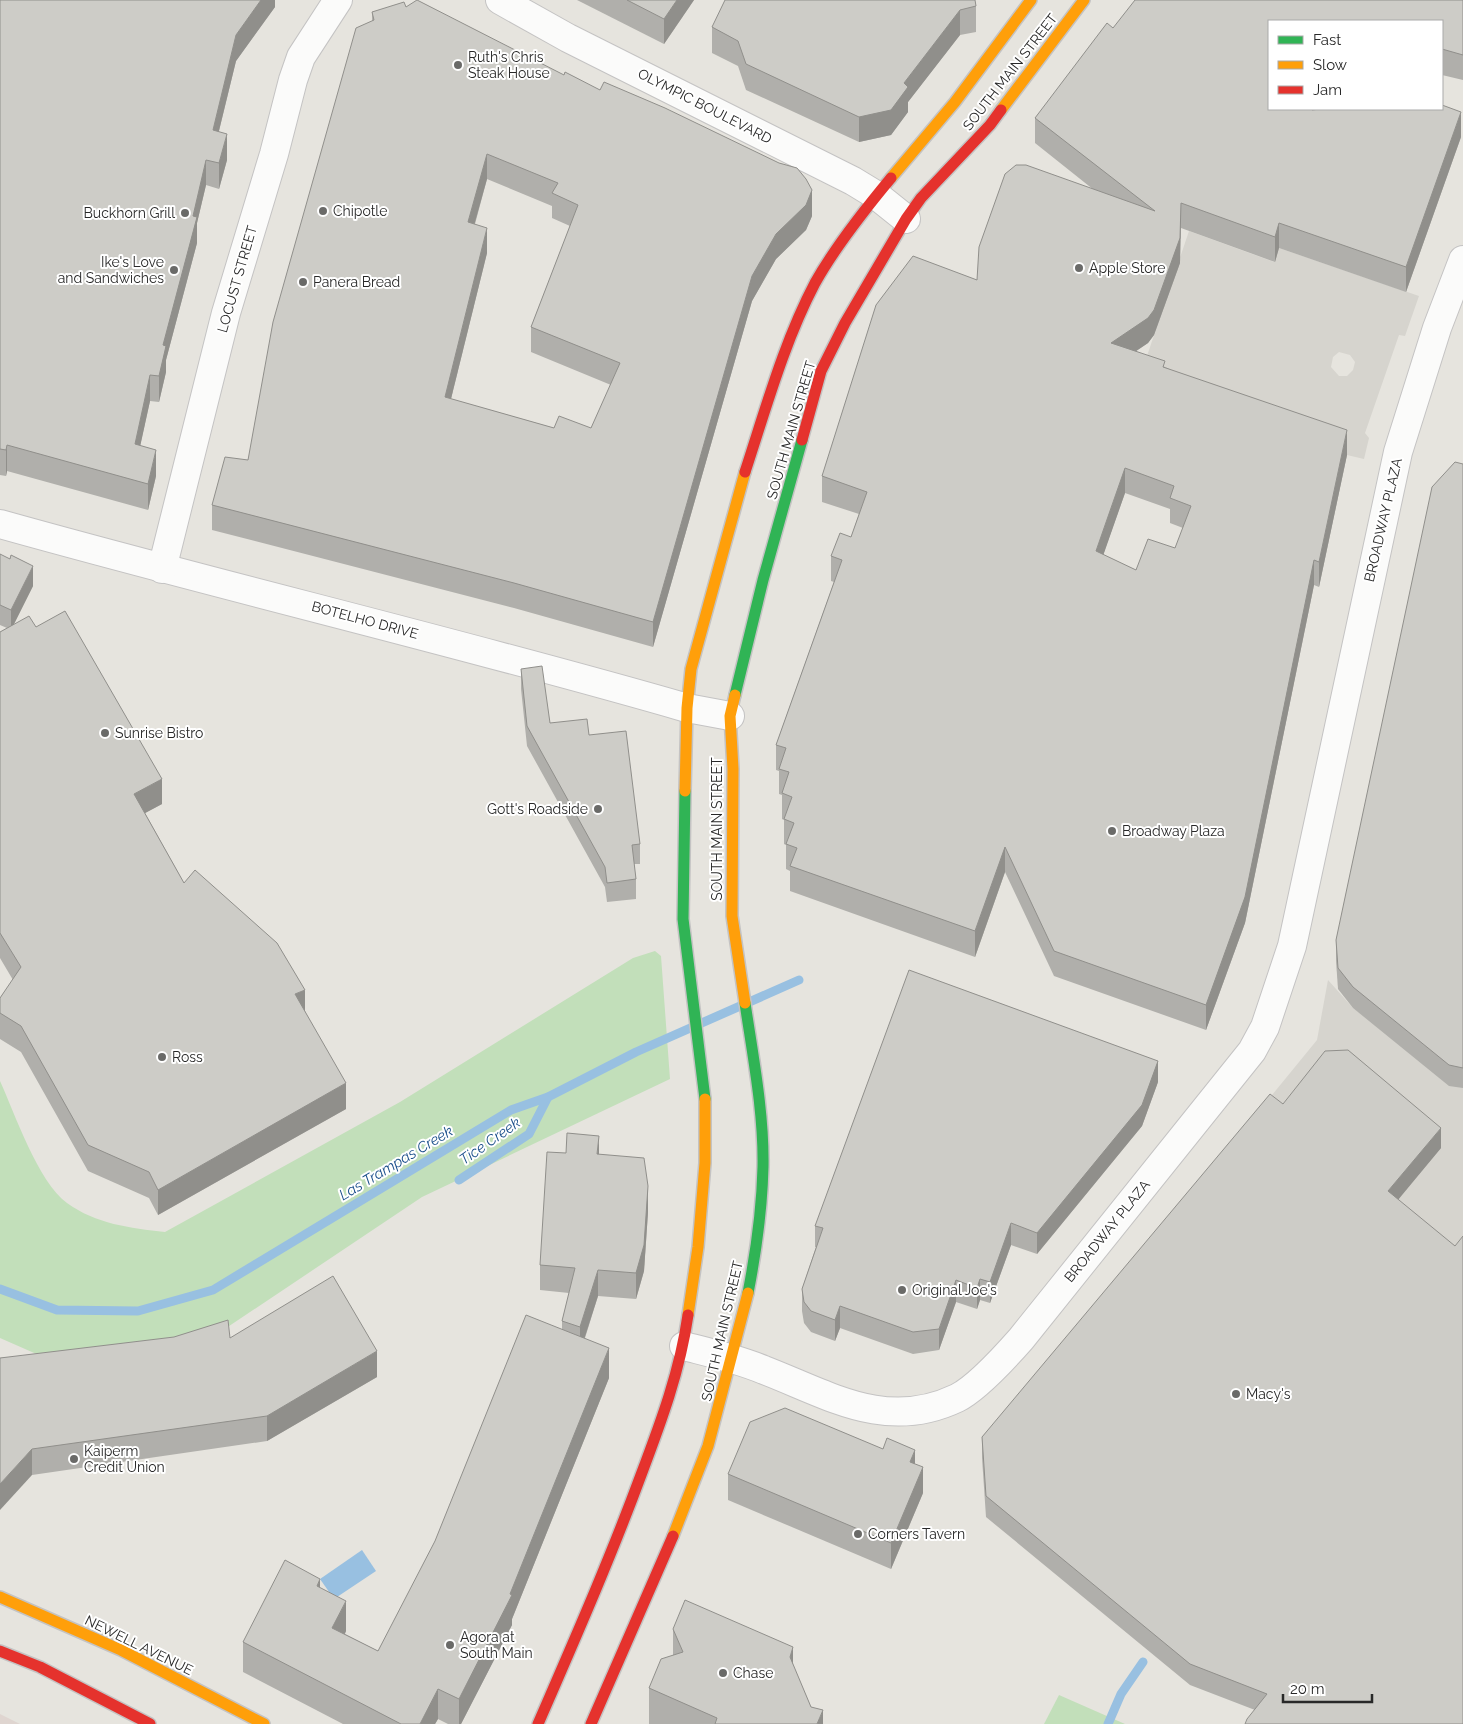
<svg xmlns="http://www.w3.org/2000/svg" width="1463" height="1724" font-family="Raleway,sans-serif">
	<style>
		.medical { fill: #dfd5d0 }
		.green { fill: #c2dfba }
		.plaza { fill: #d6d4ce; fill-rule: evenodd }
		.water { fill: #98c0e1 }
		.lines { fill: none; stroke-linecap: round; stroke-linejoin: round }
		.stream { stroke: #98c0e1; stroke-width: 9 }
		.street-casing { stroke: #c4c3c3; stroke-width: 30 }
		.fast-casing { stroke: #c4c3c3; stroke-width: 14 }
		.slow-casing { stroke: #c4c3c3; stroke-width: 14 }
		.jam-casing { stroke: #c4c3c3; stroke-width: 14 }
		.street { stroke: #fbfbfa; stroke-width: 28 }
		.fast { stroke: #30b455; stroke-width: 11 }
		.slow { stroke: #ff9f0a; stroke-width: 11 }
		.jam { stroke: #e5322d; stroke-width: 11 }
		.wall { fill: #b0afab; fill-rule: evenodd }
		.shaded-wall { fill: #908f8b }
		.building { fill: #cdccc7; stroke: #908f8b; fill-rule: evenodd }
		.poi-dot { fill: #6a6a68; stroke: #fff; stroke-width: 2 }
		.labels { text-anchor: middle; stroke-width: 4; stroke-linejoin: round; paint-order: stroke }
		.poi-label { font-size: 14px; fill: #282828; stroke: #fff; text-anchor: start }
		.street-label { font-size: 14px; fill: #282828; stroke: #fff }
		.water-label { font-size: 15px; font-style: italic; fill: #1a4e8a; stroke: #fff }
	</style>
	<rect width="100%" height="100%" fill="#e6e4de"/>
	<polygon class="medical" points="0,1714 20,1724 0,1724"/>
	<g class="green">
		<path d="M655 951 661 956 670 1079 422 1197 174 1363 82 1374 0 1338V1081C15 1114 38 1182 67 1203 96 1224 130 1228 165 1232L400 1102 633 958Z"/>
		<polygon points="1059,1695 1125,1724 1044,1724"/>
	</g>
	<g class="plaza">
		<path d="M1189 231 1274 262 1279 248 1419 296 1405 336 1399 335 1365 433 1369 438 1364 459 1347 455 1145 362ZM1339 352 1350 355 1355 362 1353 370 1347 376H1339L1331 367 1333 357Z"/>
		<polygon points="1328,980 1353,1008 1463,1088 1463,1257 1283,1125 1263,1106 1317,1040"/>
	</g>
	<polygon class="water" points="362,1550 376,1571 334,1599 320,1579"/>
	<g class="lines">
		<g class="stream">
			<polyline points="459,1180 529,1134 548,1097"/>
			<polyline points="0,1289 57,1310 138,1311 213,1290 511,1110 548,1097 636,1052 799,980"/>
			<polyline points="1108,1724 1121,1694 1143,1662"/>
		</g>
		<g class="street-casing">
			<g id="street">
				<polyline points="500,0 568,38 853,181 876,195 906,219"/>
				<path d="M0 524C228 588 459 642 687 708L730 716"/>
				<polyline points="162,569 226,313 274,154 293,80 301,57 338,0"/>
				<path d="M684 1346C711 1353 738 1359 764 1370 829 1395 886 1432 957 1398 977 1388 1006 1356 1021 1339L1252 1051 1265 1027 1292 946 1398 452 1437 328 1463 260"/>
			</g>
		</g>
		<g class="fast-casing">
			<g id="fast">
				<polyline points="735,695 763,580 802,440"/>
				<polyline points="685,791 683,919 705,1099"/>
				<path d="M745 1003C753 1057 764 1113 763 1167 762 1209 756 1252 748 1293"/>
			</g>
		</g>
		<g class="slow-casing">
			<g id="slow">
				<polyline points="1001,110 1084,0"/>
				<polyline points="891,178 955,102 1031,0"/>
				<polyline points="735,695 730,716 733,769 732,916 745,1003"/>
				<polyline points="685,791 687,708 691,669 745,472"/>
				<polyline points="688,1315 698,1247 705,1163 705,1099"/>
				<polyline points="673,1536 708,1446 748,1293"/>
				<polyline points="0,1597 121,1650 264,1724"/>
			</g>
		</g>
		<g class="jam-casing">
			<g id="jam">
				<polyline points="802,440 821,371 845,323 906,219 921,198 990,125 1001,110"/>
				<path d="M745 472C766 408 784 342 815 283 834 249 866 208 891 178"/>
				<polyline points="0,1651 40,1667 150,1724"/>
				<path d="M538 1724C574 1641 610 1559 641 1475 661 1422 680 1371 688 1315"/>
				<polyline points="591,1724 673,1536"/>
			</g>
		</g>
		<use href="#street" class="street"/>
		<use href="#fast" class="fast"/>
		<use href="#slow" class="slow"/>
		<use href="#jam" class="jam"/>
	</g>
	<g class="wall">
		<polygon points="0,0 275,0 275,7 236,61 219,131 227,160 219,189 206,185 197,223 197,243 166,360 166,372 159,402 150,401 140,446 156,476 148,510 7,471 6,476 0,475"/>
		<polygon points="577,0 694,0 664,44"/>
		<path d="M1463 0V80L1442 75V21H1269V109L1461 137 1406 292 1279 248 1275 262 1181 228 1180 263 1154 335 1148 343 1136 351 1165 367 1347 455 1319 587 1314 585 1245 923 1206 1030 1054 976 1005 872 975 957 790 891V871L786 869V845L784 844V820L782 819V795L779 794V771L776 770V745L834 582 831 581V556L851 537 859 514 822 502V476L977 280 1094 190 1035 143V118L1113 28ZM1125 493 1170 509V523L1183 528 1175 548 1136 570 1103 555Z"/>
		<polygon points="976,6 976,32 960,35 908,102 908,112 891,135 859,142 746,90 738,66 712,53 712,27"/>
		<path d="M406 7 812 216 806 230 776 259 752 301 653 647 514 608 212 530V505L248 460 372 21V12ZM487 179 552 206V218L570 226 531 327V352L611 385 591 428H554L451 399 487 253 475 224Z"/>
		<polygon points="1463,464 1463,1088 1449,1086 1353,1008 1338,989 1336,961 1336,940"/>
		<polygon points="0,554 33,586 14,624 36,627 162,804 145,813 184,883 305,1011 346,1109 158,1215 149,1198 88,1171 21,1052 0,1039 0,998 13,980 0,958 0,632 7,628 0,625"/>
		<polygon points="521,669 550,723 589,735 640,844 640,864 634,864 636,879 636,899 607,902 605,887 527,746 521,689"/>
		<polygon points="1158,1082 1142,1126 1037,1254 1011,1245 990,1303 980,1300 977,1309 956,1302 939,1350 913,1354 840,1328 835,1341 811,1332 804,1323 802,1311 802,1289 816,1247 815,1247 815,1226"/>
		<polygon points="1283,1104 1441,1148 1398,1199 1463,1724 1255,1710 1190,1685 986,1517 982,1458 982,1437"/>
		<polygon points="599,1154 648,1212 644,1271 636,1299 598,1296 585,1338 609,1378 512,1619 512,1625 461,1724 448,1724 438,1719 435,1724 343,1724 243,1672 243,1642 320,1588 346,1631 345,1634 378,1651 562,1329 562,1321 569,1293 540,1290 540,1265"/>
		<polygon points="230,1338 377,1377 267,1441 32,1475 0,1358"/>
		<polygon points="915,1464 923,1493 891,1569 728,1500 728,1474"/>
		<polygon points="673,1629 793,1666 811,1707 823,1724 649,1724 649,1688 673,1656"/>
	</g>
	<g class="shaded-wall">
		<polygon points="261,0 275,0 275,7 236,61 213,155 213,130 236,35"/>
		<polygon points="677,0 694,0 664,44 664,19"/>
		<polygon points="960,10 960,35 908,102 908,112 891,135 859,142 859,117 904,83"/>
		<polygon points="1461,112 1461,137 1406,292 1406,267"/>
		<polygon points="227,134 227,160 219,189 219,163"/>
		<polygon points="487,154 487,179 468,247 468,222"/>
		<polygon points="206,160 206,185 197,223 197,243 166,360 166,372 159,402 159,376 163,345"/>
		<polygon points="812,190 812,216 806,230 776,259 752,301 653,647 653,622 752,276 776,234"/>
		<polygon points="1181,203 1180,263 1154,335 1148,343 1111,368 1111,343"/>
		<polygon points="1279,223 1279,248 1275,262 1275,237"/>
		<polygon points="487,228 487,253 445,423 445,397"/>
		<polygon points="150,375 150,401 135,470 135,444"/>
		<polygon points="1347,430 1347,455 1319,587 1319,562"/>
		<polygon points="7,445 7,471 6,476 6,450"/>
		<polygon points="156,450 156,476 148,510 148,484"/>
		<polygon points="1125,468 1125,493 1096,576 1096,551"/>
		<polygon points="1314,560 1314,585 1245,923 1206,1030 1206,1005"/>
		<polygon points="33,566 33,586 11,630 11,610"/>
		<polygon points="162,779 162,804 134,819 134,794"/>
		<polygon points="1005,847 1005,872 975,957 975,931"/>
		<polygon points="305,990 305,1016 295,994"/>
		<polygon points="1158,1061 1158,1082 1142,1126 1037,1254 1037,1233"/>
		<polygon points="346,1083 346,1109 158,1215 158,1190"/>
		<polygon points="1441,1128 1441,1148 1388,1212 1388,1191"/>
		<polygon points="599,1136 599,1162 597,1154"/>
		<polygon points="648,1186 648,1212 644,1271 636,1299 636,1273"/>
		<polygon points="1011,1223 1011,1245 990,1303 990,1282"/>
		<polygon points="598,1270 598,1296 580,1352 580,1327"/>
		<polygon points="980,1279 980,1300 977,1309 977,1288"/>
		<polygon points="956,1280 956,1302 939,1350 939,1329"/>
		<polygon points="840,1306 840,1328 835,1341 835,1320"/>
		<polygon points="609,1348 609,1378 512,1619 512,1625 461,1724 459,1724 459,1699 510,1594"/>
		<polygon points="377,1351 377,1377 267,1441 267,1416"/>
		<polygon points="32,1449 32,1475 0,1510 0,1484"/>
		<polygon points="915,1450 915,1475 910,1462"/>
		<polygon points="923,1467 923,1493 891,1569 891,1543"/>
		<polygon points="320,1579 320,1609 317,1586"/>
		<polygon points="346,1601 346,1631 332,1658 332,1628"/>
		<polygon points="793,1647 793,1683 790,1657"/>
		<polygon points="438,1689 438,1719 435,1724 420,1724"/>
		<polygon points="823,1710 823,1724 817,1724"/>
	</g>
	<g class="building">
		<polygon points="0,0 261,0 236,35 213,130 227,134 219,163 206,160 193,216 197,217 163,345 166,346 159,376 150,375 135,444 156,450 148,484 7,445 6,450 0,449"/>
		<path d="M417 0 564 75 565 72 600 90 604 82 665 108 779 163 797 168 806 179 812 190 806 205 776 234 752 276 653 622 514 583 212 505 225 457 248 460 273 322 356 28 374 20 372 12 404 2 406 7ZM487 154 558 183 552 193 578 205 531 327 620 363 591 428 559 416 554 428 445 397 487 228 468 222Z"/>
		<polygon points="627,0 677,0 664,19"/>
		<polygon points="725,0 975,0 976,6 960,10 904,83 908,87 891,110 859,117 746,64 738,41 712,27"/>
		<path d="M1135 0H1463V55L1442 49V21H1269V109H1313L1312 110 1320 109H1442V105L1461 112 1406 267 1279 223 1275 237 1181 203 1180 238 1154 310 1148 318 1111 343 1165 361 1163 367 1347 430 1319 562 1314 560 1245 897 1206 1005 1054 951 1005 847 975 931 790 866 797 848 786 844 794 823 784 819 792 797 782 793 789 772 779 769 786 748 776 745 842 560 831 556 840 533 851 537 867 492 822 476 876 305 913 256 977 280 979 247 1005 174 1016 165H1026L1155 211 1035 118 1107 23 1113 28ZM1125 468 1174 486 1170 498 1191 506 1175 548 1148 539 1136 570 1096 551Z"/>
		<polygon points="1455,462 1463,464 1463,1068 1449,1065 1353,987 1338,968 1336,940 1432,487"/>
		<polygon points="0,554 10,559 11,555 33,566 11,610 0,605"/>
		<polygon points="65,611 162,779 134,794 184,883 195,870 277,943 305,990 295,994 346,1083 158,1190 149,1172 88,1145 21,1026 0,1013 0,998 21,967 0,933 0,632 29,616 36,627"/>
		<polygon points="542,666 550,723 587,719 589,735 626,731 640,844 632,845 636,879 607,883 605,867 527,726 521,669"/>
		<polygon points="909,970 1158,1061 1142,1105 1037,1233 1011,1223 990,1282 980,1279 977,1288 956,1280 939,1329 913,1332 840,1306 835,1320 811,1311 804,1302 802,1289 823,1228 815,1226"/>
		<polygon points="1348,1050 1441,1128 1388,1191 1455,1246 1463,1236 1463,1724 1245,1724 1247,1719 1267,1694 1190,1664 986,1496 982,1437 1270,1094 1283,1104 1325,1051"/>
		<polygon points="567,1133 599,1136 597,1154 644,1158 648,1186 644,1245 636,1273 598,1270 580,1327 562,1321 575,1268 540,1265 547,1152 566,1153"/>
		<polygon points="333,1276 377,1351 267,1416 32,1449 0,1484 0,1358 174,1337 228,1320 230,1338"/>
		<polygon points="526,1315 609,1348 510,1594 512,1595 459,1699 438,1689 420,1724 401,1724 243,1642 285,1560 320,1579 317,1586 346,1601 332,1628 378,1651 435,1541"/>
		<polygon points="785,1408 883,1449 887,1438 915,1450 910,1462 923,1467 891,1543 728,1474 750,1422"/>
		<polygon points="685,1600 793,1647 790,1657 811,1707 823,1710 817,1724 715,1724 717,1718 649,1688 661,1659 683,1652 673,1629"/>
	</g>
	<g class="poi-dot">
		<circle cx="458" cy="65" r="5"/>
		<circle cx="323" cy="211" r="5"/>
		<circle cx="185" cy="213" r="5"/>
		<circle cx="1079" cy="268" r="5"/>
		<circle cx="174" cy="270" r="5"/>
		<circle cx="303" cy="282" r="5"/>
		<circle cx="105" cy="733" r="5"/>
		<circle cx="598" cy="809" r="5"/>
		<circle cx="1112" cy="831" r="5"/>
		<circle cx="162" cy="1057" r="5"/>
		<circle cx="902" cy="1290" r="5"/>
		<circle cx="1236" cy="1394" r="5"/>
		<circle cx="74" cy="1459" r="5"/>
		<circle cx="858" cy="1534" r="5"/>
		<circle cx="450" cy="1645" r="5"/>
		<circle cx="723" cy="1673" r="5"/>
	</g>
	<g class="labels">
		<g class="poi-label">
			<text x="468" y="62">Ruth's Chris<tspan x="468" dy="16">Steak House</tspan></text>
			<text x="333" y="216">Chipotle</text>
			<text x="175" y="218" text-anchor="end">Buckhorn Grill</text>
			<text x="164" y="267" text-anchor="end">Ike's Love<tspan x="164" dy="16">and Sandwiches</tspan></text>
			<text x="1089" y="273">Apple Store</text>
			<text x="313" y="287">Panera Bread</text>
			<text x="115" y="738">Sunrise Bistro</text>
			<text x="588" y="814" text-anchor="end">Gott's Roadside</text>
			<text x="1122" y="836">Broadway Plaza</text>
			<text x="172" y="1062">Ross</text>
			<text x="912" y="1295">Original Joe's</text>
			<text x="1246" y="1399">Macy's</text>
			<text x="84" y="1456">Kaiperm<tspan x="84" dy="16">Credit Union</tspan></text>
			<text x="868" y="1539">Corners Tavern</text>
			<text x="460" y="1642">Agora at<tspan x="460" dy="16">South Main</tspan></text>
			<text x="733" y="1678">Chase</text>
		</g>
		<g class="street-label">
			<text transform="translate(1010 72) rotate(-52)" y="5">SOUTH MAIN STREET</text>
			<text transform="translate(705 106) rotate(27)" y="5">OLYMPIC BOULEVARD</text>
			<text transform="translate(237 279) rotate(-74)" y="5">LOCUST STREET</text>
			<text transform="translate(791 430) rotate(-74)" y="5">SOUTH MAIN STREET</text>
			<text transform="translate(1383 520) rotate(-77)" y="5">BROADWAY PLAZA</text>
			<text transform="translate(365 620) rotate(15)" y="5">BOTELHO DRIVE</text>
			<text transform="translate(717 829) rotate(-90)" y="5">SOUTH MAIN STREET</text>
			<text transform="translate(1107 1231) rotate(-51)" y="5">BROADWAY PLAZA</text>
			<text transform="translate(722 1331) rotate(-77)" y="5">SOUTH MAIN STREET</text>
			<text transform="translate(139 1645) rotate(26)" y="5">NEWELL AVENUE</text>
		</g>
		<g class="water-label">
			<text transform="translate(490 1141) rotate(-35)" y="5">Tice Creek</text>
			<text transform="translate(396 1163) rotate(-31)" y="5">Las Trampas Creek</text>
		</g>
	</g>
	<rect x="1268" y="20" width="175" height="90" fill="#ffffff" stroke="#a9a9a9"/>
	<rect x="1278" y="36" width="25" height="8" fill="#30b455" stroke="#a9a9a9"/>
	<text x="1313" y="45" font-size="15" fill="#282828">Fast</text>
	<rect x="1278" y="61" width="25" height="8" fill="#ff9f0a" stroke="#a9a9a9"/>
	<text x="1313" y="70" font-size="15" fill="#282828">Slow</text>
	<rect x="1278" y="86" width="25" height="8" fill="#e5322d" stroke="#a9a9a9"/>
	<text x="1313" y="95" font-size="15" fill="#282828">Jam</text>
	<path d="M1283 1694v8h89v-8" fill="none" stroke="#282828" stroke-width="2.5"/>
	<text x="1290" y="1694" font-size="15" fill="#282828" stroke="#ffffff" stroke-width="4" paint-order="stroke">20 m</text>
</svg>
